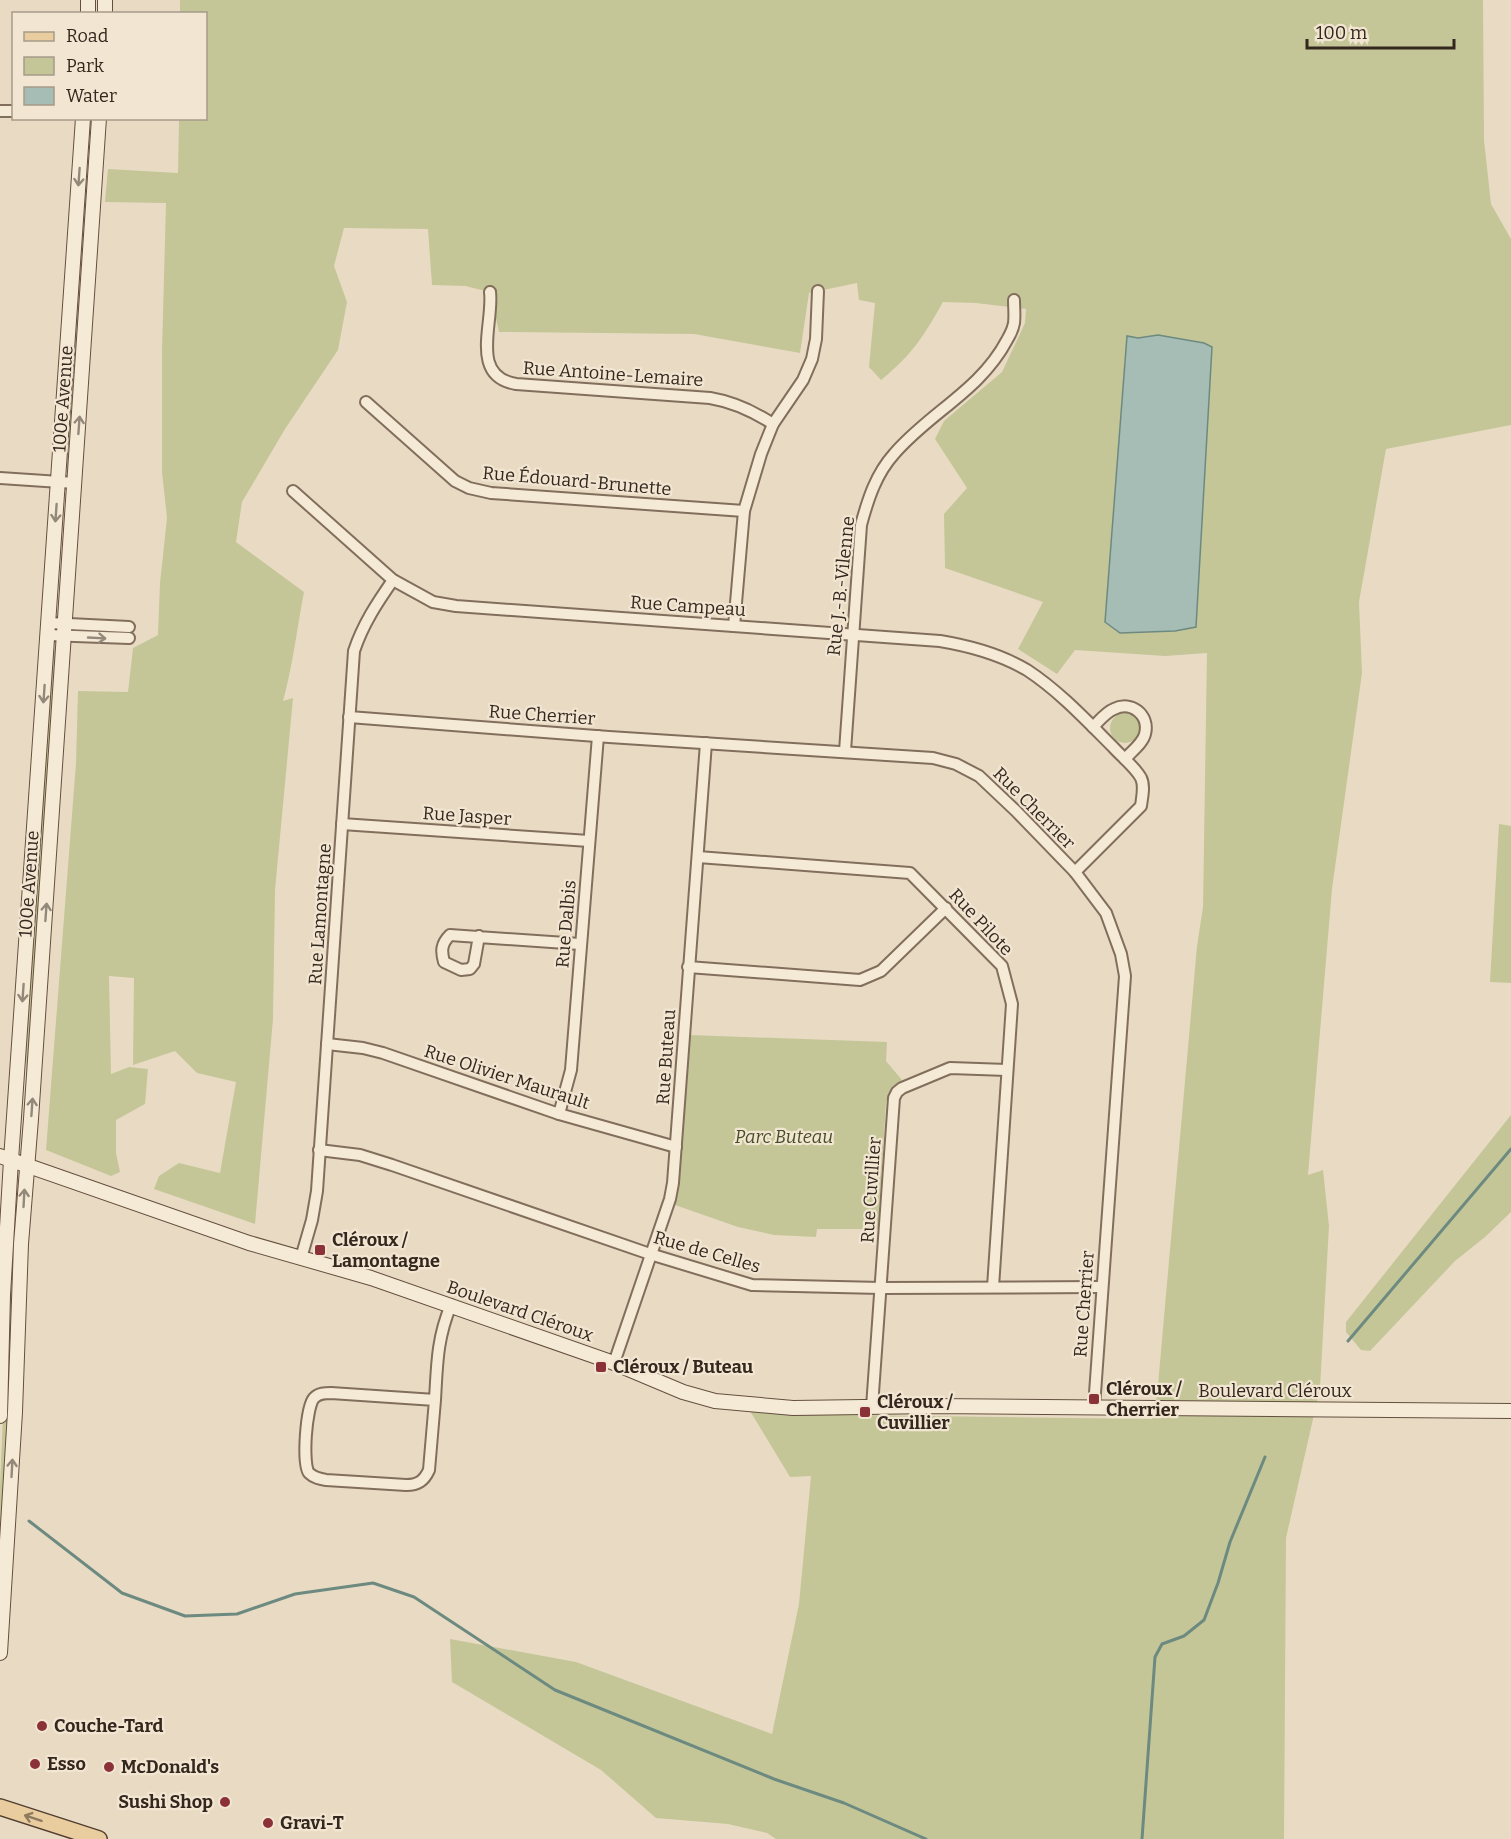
<svg xmlns="http://www.w3.org/2000/svg" width="1511" height="1839" font-family="Bitter,serif">
	<style>
		.green { fill: #c4c698 }
		.water { fill: #a5bdb4; stroke: #6d8a81; stroke-width: 1.5 }
		.lines { fill: none; stroke-linecap: round; stroke-linejoin: round }
		.stream { stroke: #6d8a81; stroke-width: 3 }
		.street-casing { stroke: #826e5c; stroke-width: 14 }
		.secondary-casing { stroke: #644f3f; stroke-width: 16 }
		.primary-casing { stroke: #503d30; stroke-width: 18 }
		.street { stroke: #f5ead5; stroke-width: 10 }
		.secondary { stroke: #f5ead5; stroke-width: 14 }
		.primary { stroke: #e9cd9e; stroke-width: 15 }
		.oneway { stroke: #94887a }
		.oneway2 { stroke: #8e7a5e }
		.poi-dot { fill: #8b3238; stroke: #f2e6d2; stroke-width: 2 }
		.labels { text-anchor: middle; stroke-width: 4.5; stroke-linejoin: round; paint-order: stroke }
		.street-label { font-size: 18px; fill: #33271e; stroke: #f2e6d2 }
		.park-label { font-size: 18px; font-style: italic; fill: #464e27; stroke: #f2e6d2 }
		.poi-label { font-size: 18px; font-weight: bold; fill: #33271e; stroke: #f2e6d2; text-anchor: start }
	</style>
	<rect width="100%" height="100%" fill="#e9dbc3"/>
	<g class="green">
		<path d="M180 0H1483L1484 140 1491 204 1511 239V425L1386 449 1359 602 1362 673 1332 889 1308 1175 1323 1170 1329 1226 1320 1388 1286 1538 1284 1839H776L767 1833 728 1824 656 1818 601 1770 452 1682 450 1639 576 1662 772 1734 799 1604 811 1476 790 1477 750 1411 780 1414 1152 1419 1157 1396 1197 946 1203 907 1207 653 1165 656 1075 650 1057 674 1018 649 1043 602 945 568 944 514 967 488 935 439 944 421 1002 372 1025 323 1026 309 976 303 943 302C924 336 912 355 881 380L869 367 875 303 859 300 857 283 809 293 800 353 694 334 499 332 490 292 465 286 432 285 428 229 344 228 334 266 347 302 338 350 285 429 242 502 236 542 304 592C297 628 293 665 283 701L293 698 275 890 273 1019 255 1224 154 1189 159 1176 179 1163 220 1173 236 1082 197 1073 175 1051 133 1065 134 978 109 976 111 1074 129 1067 148 1069 145 1104 116 1120V1153L120 1172 111 1176 46 1150 76 763 78 691 128 692 133 648 158 635 160 583 167 518 162 472V351L166 203 105 202 108 169 178 173 179 119 206 118V14L180 13Z"/>
		<polygon points="84,173 86,173 88,220 72,468 64,467"/>
		<polygon points="53,649 59,650 27,1080 25,1035"/>
		<circle cx="1125" cy="728" r="15"/>
		<polygon points="1499,824 1511,826 1511,983 1490,982"/>
		<polygon points="690,1035 887,1042 886,1061 902,1080 893,1086 886,1102 878,1229 817,1229 816,1237 774,1235 738,1227 675,1205"/>
		<polygon points="1511,1115 1511,1212 1485,1237 1455,1261 1370,1351 1361,1350 1346,1332 1346,1322"/>
		<polygon points="9,1278 11,1278 13,1338 0,1593 0,1485"/>
	</g>
	<polygon class="water" points="1158,335 1204,343 1212,347 1196,627 1175,631 1120,633 1105,622 1127,336 1138,338"/>
	<g class="lines">
		<g class="stream">
			<polyline points="1348,1341 1511,1149"/>
			<polyline points="29,1521 122,1593 185,1616 237,1614 295,1594 373,1583 414,1597 555,1690 774,1779 844,1803 926,1839"/>
			<polyline points="1142,1839 1155,1657 1162,1644 1184,1636 1204,1620 1218,1583 1230,1542 1265,1457"/>
		</g>
		<g class="street-casing">
			<g id="street">
				<polyline points="0,111 14,111"/>
				<path d="M490 292C494 323 469 376 516 384L710 398C734 402 753 411 773 424"/>
				<polyline points="366,402 455,481 469,488 491,493 744,511"/>
				<polyline points="0,478 75,483"/>
				<path d="M293 491 393 580 433 602 456 606 940 641C970 646 1000 654 1027 670 1059 691 1086 720 1113 747 1122 757 1135 767 1141 778 1145 786 1142 797 1141 806L1075 872"/>
				<polyline points="49,623 129,627"/>
				<polyline points="734,626 744,511 761,454 773,424 803,380 812,359 816,339 818,291"/>
				<polyline points="48,635 129,638"/>
				<polyline points="349,717 609,737 933,758 956,764 979,776 1016,811 1075,872 1106,913 1121,954 1125,976 1094,1407"/>
				<path d="M1093 727C1099 721 1106 712 1114 709 1131 700 1150 715 1145 734 1143 743 1131 752 1125 759"/>
				<path d="M845 751 861 525C868 499 876 474 894 454 930 412 980 391 1007 340 1010 335 1013 329 1014 323 1015 316 1014 308 1014 300"/>
				<polyline points="342,824 589,841"/>
				<polyline points="698,857 910,873 1002,966 1012,1004 993,1287"/>
				<path d="M479 936 474 964 470 969 461 970 444 962C441 951 441 944 450 935L580 944"/>
				<polyline points="688,967 860,980 881,971 946,908"/>
				<polyline points="327,1044 363,1048 383,1053 559,1114 676,1147"/>
				<polyline points="559,1114 571,1070 598,736"/>
				<polyline points="319,1150 360,1155 392,1165 650,1254 752,1285 881,1288 1101,1287"/>
				<path d="M301 1258 312 1220 317 1191 354 651C363 624 377 603 393 580"/>
				<polyline points="614,1363 670,1199 673,1183 706,743"/>
				<path d="M435 1400 331 1393C325 1393 319 1393 314 1398 306 1407 302 1464 309 1473 314 1478 320 1479 326 1480L406 1485C418 1485 424 1481 429 1470 431 1446 433 1423 435 1400 437 1365 437 1338 451 1305"/>
				<polyline points="872,1407 894,1098 897,1092 902,1088 950,1068 1007,1070"/>
			</g>
		</g>
		<g class="secondary-casing">
			<g id="secondary">
				<polyline points="88,14 88,0"/>
				<polyline points="105,14 105,0"/>
				<polyline points="0,1156 249,1243 371,1278 614,1363 683,1392 715,1401 793,1408 935,1406 1511,1411"/>
				<polyline points="0,1416 3,1295 11,1160 83,118"/>
				<polyline points="0,1653 15,1412 21,1244 31,1119 99,118"/>
			</g>
		</g>
		<g class="primary-casing">
			<polyline id="primary" points="0,1807 99,1839"/>
		</g>
		<use href="#street" class="street"/>
		<use href="#secondary" class="secondary"/>
		<use href="#primary" class="primary"/>
	</g>
	<defs><path id="oneway-shaft" d="M-6 0H5M1.5-3L5.5 0L1.5 3" fill="none" stroke-width="1.6" stroke-linecap="round" stroke-linejoin="round" transform="scale(1.5)"/></defs>
	<g class="oneway">
		<use href="#oneway-shaft" transform="translate(79 177) rotate(94)"/>
		<use href="#oneway-shaft" transform="translate(79 425) rotate(-86)"/>
		<use href="#oneway-shaft" transform="translate(56 513) rotate(94)"/>
		<use href="#oneway-shaft" transform="translate(97 638) rotate(3)"/>
		<use href="#oneway-shaft" transform="translate(44 694) rotate(94)"/>
		<use href="#oneway-shaft" transform="translate(46 912) rotate(-86)"/>
		<use href="#oneway-shaft" transform="translate(23 993) rotate(94)"/>
		<use href="#oneway-shaft" transform="translate(32 1107) rotate(-86)"/>
		<use href="#oneway-shaft" transform="translate(24 1198) rotate(-87)"/>
		<use href="#oneway-shaft" transform="translate(12 1468) rotate(-87)"/>
	</g>
	<use class="oneway2" href="#oneway-shaft" transform="translate(33 1818) rotate(-162)"/>
	<g class="poi-dot">
		<rect x="314" y="1244" width="12" height="12" rx="3"/>
		<rect x="595" y="1361" width="12" height="12" rx="3"/>
		<rect x="1088" y="1393" width="12" height="12" rx="3"/>
		<rect x="859" y="1406" width="12" height="12" rx="3"/>
		<circle cx="42" cy="1726" r="6"/>
		<circle cx="35" cy="1764" r="6"/>
		<circle cx="109" cy="1767" r="6"/>
		<circle cx="225" cy="1802" r="6"/>
		<circle cx="268" cy="1823" r="6"/>
	</g>
	<g class="labels">
		<g class="street-label">
			<text transform="translate(613 374) rotate(4)" y="6">Rue Antoine-Lemaire</text>
			<text transform="translate(63 399) rotate(-86)" y="6">100e Avenue</text>
			<text transform="translate(577 481) rotate(5)" y="6">Rue Édouard-Brunette</text>
			<text transform="translate(841 586) rotate(-84)" y="6">Rue J.-B.-Vilenne</text>
			<text transform="translate(688 606) rotate(4)" y="6">Rue Campeau</text>
			<text transform="translate(542 715) rotate(4)" y="6">Rue Cherrier</text>
			<text transform="translate(1034 808) rotate(45)" y="6">Rue Cherrier</text>
			<text transform="translate(467 816) rotate(4)" y="6">Rue Jasper</text>
			<text transform="translate(29 884) rotate(-86)" y="6">100e Avenue</text>
			<text transform="translate(320 914) rotate(-86)" y="6">Rue Lamontagne</text>
			<text transform="translate(981 922) rotate(47)" y="6">Rue Pilote</text>
			<text transform="translate(566 924) rotate(-85)" y="6">Rue Dalbis</text>
			<text transform="translate(666 1057) rotate(-86)" y="6">Rue Buteau</text>
			<text transform="translate(507 1077) rotate(18)" y="6">Rue Olivier Maurault</text>
			<text transform="translate(871 1190) rotate(-86)" y="6">Rue Cuvillier</text>
			<text transform="translate(707 1252) rotate(16)" y="6">Rue de Celles</text>
			<text transform="translate(1084 1304) rotate(-86)" y="6">Rue Cherrier</text>
			<text transform="translate(520 1311) rotate(19)" y="6">Boulevard Cléroux</text>
			<text x="1275" y="1397">Boulevard Cléroux</text>
		</g>
		<g class="park-label">
			<text x="784" y="1143">Parc Buteau</text>
		</g>
		<g class="poi-label">
			<text x="332" y="1246">Cléroux /<tspan x="332" dy="21">Lamontagne</tspan></text>
			<text x="613" y="1373">Cléroux / Buteau</text>
			<text x="1106" y="1395">Cléroux /<tspan x="1106" dy="21">Cherrier</tspan></text>
			<text x="877" y="1408">Cléroux /<tspan x="877" dy="21">Cuvillier</tspan></text>
			<text x="54" y="1732">Couche-Tard</text>
			<text x="47" y="1770">Esso</text>
			<text x="121" y="1773">McDonald's</text>
			<text x="213" y="1808" text-anchor="end">Sushi Shop</text>
			<text x="280" y="1829">Gravi-T</text>
		</g>
	</g>
	<rect x="12" y="12" width="195" height="108" fill="#f2e6d2" stroke="#a69a8a" stroke-width="1.5"/>
	<rect x="24" y="32" width="30" height="9" fill="#e9cd9e" stroke="#a69a8a" stroke-width="1.5"/>
	<text x="66" y="42" font-size="18" fill="#33271e">Road</text>
	<rect x="24" y="57" width="30" height="18" fill="#c4c698" stroke="#a69a8a" stroke-width="1.5"/>
	<text x="66" y="72" font-size="18" fill="#33271e">Park</text>
	<rect x="24" y="87" width="30" height="18" fill="#a5bdb4" stroke="#a69a8a" stroke-width="1.5"/>
	<text x="66" y="102" font-size="18" fill="#33271e">Water</text>
	<path d="M1307 39v9h147v-9" fill="none" stroke="#33271e" stroke-width="3"/>
	<text x="1316" y="39" font-size="18" fill="#33271e" stroke="#f2e6d2" stroke-width="4.5" paint-order="stroke">100 m</text>
</svg>
